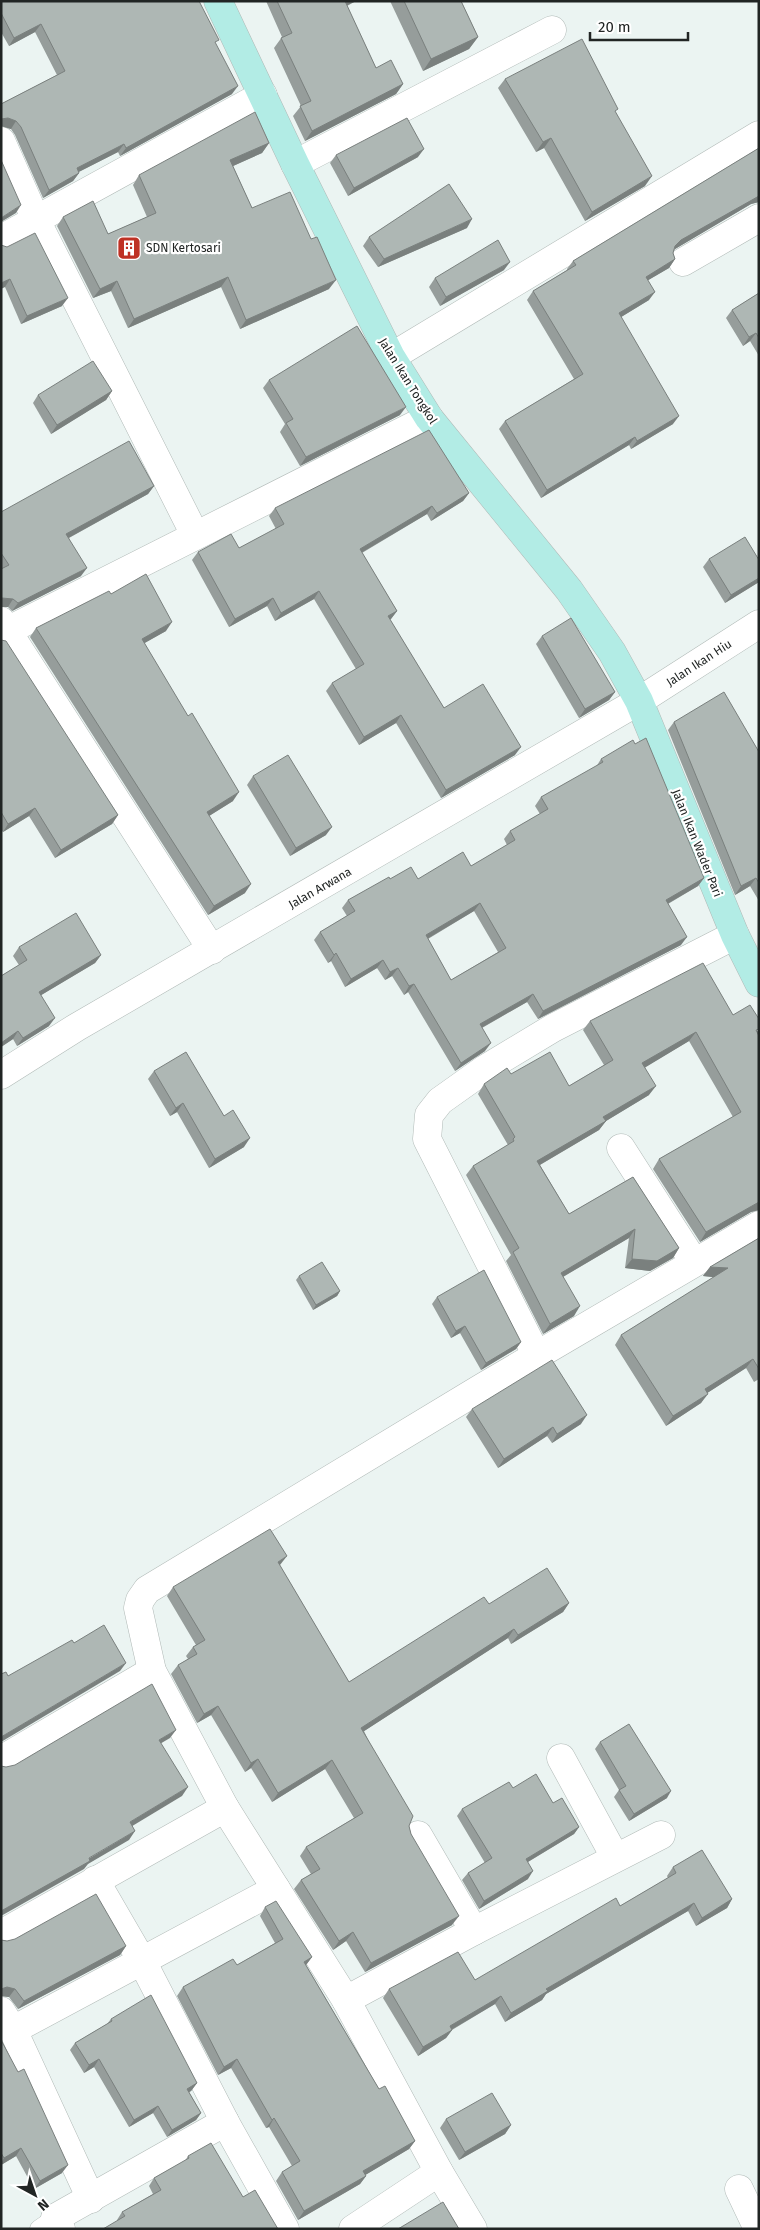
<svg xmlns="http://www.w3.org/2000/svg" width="760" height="2230" font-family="'Fira Sans',sans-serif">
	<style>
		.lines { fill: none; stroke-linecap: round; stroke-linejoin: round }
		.lane-casing { stroke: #b1bab7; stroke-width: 19 }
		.street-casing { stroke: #b1bab7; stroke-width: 29 }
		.secondary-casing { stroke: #b1bab7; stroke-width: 29 }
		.lane { stroke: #fff; stroke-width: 18 }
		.street { stroke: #fff; stroke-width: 28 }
		.secondary { stroke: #b2ece5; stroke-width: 28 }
		.wall { fill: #969d9b; fill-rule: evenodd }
		.shaded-wall { fill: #7a807e }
		.building { fill: #aeb7b4; stroke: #7a807e; fill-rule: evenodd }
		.labels { text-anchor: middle; stroke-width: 4.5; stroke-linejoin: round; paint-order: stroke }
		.poi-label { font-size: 12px; fill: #212524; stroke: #fff; text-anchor: start }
		.street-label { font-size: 12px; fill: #212524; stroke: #fff }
	</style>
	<rect width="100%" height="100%" fill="#ebf4f2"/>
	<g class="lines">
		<g class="lane-casing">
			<polyline id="lane" points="39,2229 55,2218"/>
		</g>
		<g class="street-casing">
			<g id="street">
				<polyline points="1,141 36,220 195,535"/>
				<polyline points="295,164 552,30"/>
				<polyline points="1,239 263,95"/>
				<polyline points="683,262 759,218"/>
				<polyline points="391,357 759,135"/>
				<polyline points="1,621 212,950"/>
				<polyline points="1,634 429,418"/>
				<polyline points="1,1075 77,1027 639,701 759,624"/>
				<polyline points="621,1148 694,1262"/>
				<polyline points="537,1356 427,1139 429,1115 440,1101 485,1069 553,1028 735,935"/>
				<polyline points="561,1758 615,1857"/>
				<polyline points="1,1760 152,1671"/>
				<polyline points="418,1835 474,1931"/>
				<polyline points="95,1880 142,1961 225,2122 285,2229"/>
				<polyline points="1,1934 225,1808"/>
				<polyline points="346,2000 474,1931 661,1835"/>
				<polyline points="1,2011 13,2030 91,2199"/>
				<polyline points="13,2030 276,1889"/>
				<polyline points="739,2189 758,2229"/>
				<polyline points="61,2229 55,2218 225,2122"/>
				<polyline points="353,2229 439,2172"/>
				<polyline points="473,2229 439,2172 346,2000 225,1808 152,1671 138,1608 140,1600 147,1590 483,1387 759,1225"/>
			</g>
		</g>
		<g class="secondary-casing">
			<polyline id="secondary" points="218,1 295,164 391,357 429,418 569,590 612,652 639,701 735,935 759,983"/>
		</g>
		<use href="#lane" class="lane"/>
		<use href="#street" class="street"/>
		<use href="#secondary" class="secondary"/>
	</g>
	<g class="wall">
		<polygon points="1,1 216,45 232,94 120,156 118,152 78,172 79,173 73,181 43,198 15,135 11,129 1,126 1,104 57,75 35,32 9,46 1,32"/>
		<polygon points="266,1 356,1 347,6 376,68 403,84 396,94 305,141 293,116 301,106 274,48 282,37"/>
		<polygon points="390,1 461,1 478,37 469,49 423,71"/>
		<polygon points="505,79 616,113 645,186 585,221 544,148 536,152 498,88"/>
		<polygon points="269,143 262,153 233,166 252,208 329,289 240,329 221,287 128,328 111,291 93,298 57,226 63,217 108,234 147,217 133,185 139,175"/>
		<polygon points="759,148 759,202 751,204 675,249 673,253 675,259 669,268 648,280 649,300 621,317 673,424 631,449 629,445 541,498 499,429 505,421 574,379 527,300 533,291 567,270 567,269 573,261"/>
		<polygon points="336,155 418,157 348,196 330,163"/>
		<polygon points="467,228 378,267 363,246 369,237"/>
		<polygon points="1,245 62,306 21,324 5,287"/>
		<polygon points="504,270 440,306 429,287 435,278"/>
		<polygon points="759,293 759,356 750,341 743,346 726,318 732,310"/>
		<polygon points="269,380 400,415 300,466 280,432 285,424 263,388"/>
		<polygon points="112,391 106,400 51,434 33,403 38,395"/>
		<polygon points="154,486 148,494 69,538 81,576 12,611 8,607 1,607 1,512"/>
		<polygon points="469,493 463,501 431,521 427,514 362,553 397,611 390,620 444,708 515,755 441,798 396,723 359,745 326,691 332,683 356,669 314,599 275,621 267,606 229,627 192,560 198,552 239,548 276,529 269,516 275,508"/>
		<polygon points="709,559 759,560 759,582 725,603 703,567"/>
		<polygon points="111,594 166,631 144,643 233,801 209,816 245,893 208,915 30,637 36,628"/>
		<polygon points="542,636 615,692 609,700 579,718 536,644"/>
		<polygon points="1,640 118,815 112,824 55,858 29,816 3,832 1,830"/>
		<polygon points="674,722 759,752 759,901 750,886 735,895 668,730"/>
		<path d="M601 759 704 878 698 886 668 904 681 945 538 1019 527 1002 482 1028 485 1051 455 1071 408 992 404 995 392 976 385 980 377 968 345 987 331 961 328 963 314 940 320 932 347 916 342 908 348 900 390 879H418L471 866 507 845 504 839 510 831 540 814 535 806 541 797 596 767ZM474 911 498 952 451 980 428 939Z"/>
		<polygon points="253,776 326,835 290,856 247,785"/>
		<polygon points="19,947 101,955 95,963 41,995 49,1026 17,1046 13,1039 1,1047 1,976 19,965 13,956"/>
		<polygon points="733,1015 759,1032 758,1034 759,1210 751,1212 700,1242 653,1169 659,1159 733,1117 689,1041 645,1067 649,1095 606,1121 599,1130 540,1165 569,1214 633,1177 679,1248 673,1258 650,1271 625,1268 629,1238 563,1277 574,1316 543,1334 506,1261 511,1255 466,1175 473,1166 508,1145 478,1094 484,1084 511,1074 569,1086 604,1065 583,1030 590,1021"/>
		<polygon points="154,1071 244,1147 209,1168 177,1112 170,1116 148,1079"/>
		<polygon points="759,1238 759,1379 754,1382 746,1368 707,1393 701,1403 666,1426 615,1345 621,1335 714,1277 703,1276 710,1267"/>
		<polygon points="299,1276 340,1291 337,1296 313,1310 296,1280"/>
		<polygon points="437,1297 521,1342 516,1349 481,1370 460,1333 451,1338 432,1304"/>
		<polygon points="472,1409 581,1424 552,1443 547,1436 498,1468 466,1417"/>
		<polygon points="280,1565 280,1566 349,1682 489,1604 569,1603 563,1612 511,1644 508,1638 364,1731 409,1826 411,1834 452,1925 365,1972 346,1941 333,1950 294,1889 301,1880 311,1874 300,1856 306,1847 354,1818 325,1769 272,1802 251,1768 245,1772 211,1715 197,1723 171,1674 178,1665 188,1659 186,1656 193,1647 196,1645 167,1596 173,1587"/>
		<polygon points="600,1742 667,1798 629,1821 614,1797 619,1790 595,1749"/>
		<polygon points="513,1788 553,1803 579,1827 574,1834 528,1862 528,1879 479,1909 462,1880 468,1873 485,1863 457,1816 462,1809"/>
		<polygon points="673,1867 732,1899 727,1908 696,1926 688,1911 546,1994 542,2000 505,2022 495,2004 452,2030 446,2038 418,2056 383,1998 389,1989 475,1980 620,1906 668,1878 667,1876"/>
		<polygon points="265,1907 312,1957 306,1965 379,2089 415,2141 409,2149 365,2175 366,2176 360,2184 298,2220 276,2181 282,2172 292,2166 269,2127 266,2128 231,2068 218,2075 177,1996 183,1987 237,1965 275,1943 260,1916"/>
		<polygon points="1,1940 7,1941 126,1946 120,1955 18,2009 9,1997 1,1996"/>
		<polygon points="111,2019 197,2083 191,2091 189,2092 201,2113 196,2120 167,2137 153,2113 129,2127 94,2067 84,2073 70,2050 75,2043 107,2024"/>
		<polygon points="1,2040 62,2173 34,2189 16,2156 1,2165"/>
		<polygon points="446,2119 511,2125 505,2134 459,2160 440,2128"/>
		<polygon points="188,2156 243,2197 278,2229 117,2220 122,2212 153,2194 149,2186 154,2178 185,2161"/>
	</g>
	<g class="shaded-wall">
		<polygon points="343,1 356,1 337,10"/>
		<polygon points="41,24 35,32 9,46 14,38"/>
		<polygon points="478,37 469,49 423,71 431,59"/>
		<polygon points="403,84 396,94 305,141 312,131"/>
		<polygon points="238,86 232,94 120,156 126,148"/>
		<polygon points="8,118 16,121 11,129 1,126 1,119"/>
		<polygon points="551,138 544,148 536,152 543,142"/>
		<polygon points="269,143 262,153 224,170 230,160"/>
		<polygon points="124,144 118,152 71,176 77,168"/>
		<polygon points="424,149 418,157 348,196 354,188"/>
		<polygon points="79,173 73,181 43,198 49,190"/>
		<polygon points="652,176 645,186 585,221 592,212"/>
		<polygon points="757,196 759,196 759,202 751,204 675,249 675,246 681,240"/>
		<polygon points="21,205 16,213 1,222 1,218"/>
		<polygon points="472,219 467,228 378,267 384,259"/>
		<polygon points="675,259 669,268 640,285 646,277"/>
		<polygon points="510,262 504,270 440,306 446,297"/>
		<polygon points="228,277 221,287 128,328 134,319"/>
		<polygon points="10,279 5,287 1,289 1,283"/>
		<polygon points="336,280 329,289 240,329 246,320"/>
		<polygon points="117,281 111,291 93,298 100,289"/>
		<polygon points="655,292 649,300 613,322 619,313"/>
		<polygon points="68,298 62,306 21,324 27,316"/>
		<polygon points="756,333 750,341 743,346 749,337"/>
		<polygon points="112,391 106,400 51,434 57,425"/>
		<polygon points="406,407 400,415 300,466 306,457"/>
		<polygon points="679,416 673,424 631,449 637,441"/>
		<polygon points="635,437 629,445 541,498 547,490"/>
		<polygon points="154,486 148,494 61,542 66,534"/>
		<polygon points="469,493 463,501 431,521 437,513"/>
		<polygon points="432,506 427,514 354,557 360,549"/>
		<polygon points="87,568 81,576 12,611 18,603"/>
		<polygon points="759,578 759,582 725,603 731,595"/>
		<polygon points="319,591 314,599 275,621 281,613"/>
		<polygon points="2,598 13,599 8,607 1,607 1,600"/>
		<polygon points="273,598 267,606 229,627 235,619"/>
		<polygon points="397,611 391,619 382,624 388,616"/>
		<polygon points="172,622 166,631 136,648 142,639"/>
		<polygon points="615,692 609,700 579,718 585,709"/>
		<polygon points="401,715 396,723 359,745 364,737"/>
		<polygon points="521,747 515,755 441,798 446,790"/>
		<polygon points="239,792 233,801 201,821 207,812"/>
		<polygon points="35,808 29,816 3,832 8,824"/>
		<polygon points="118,815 112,824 55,858 61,850"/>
		<polygon points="332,827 326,835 290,856 296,848"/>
		<polygon points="704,878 698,886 660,908 666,900"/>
		<polygon points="756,878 750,886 735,895 741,886"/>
		<polygon points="251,884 245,893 208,915 214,906"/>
		<polygon points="480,903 474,911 420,943 426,935"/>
		<polygon points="687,937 681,945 538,1019 543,1011"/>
		<polygon points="336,953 331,961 328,963 334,955"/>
		<polygon points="101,955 95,963 33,1000 39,992"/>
		<polygon points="383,960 377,968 345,987 351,979"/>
		<polygon points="398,968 392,976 385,980 390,972"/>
		<polygon points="414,984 408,992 404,995 409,986"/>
		<polygon points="533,994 527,1002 474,1032 480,1024"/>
		<polygon points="55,1018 49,1026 17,1046 23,1038"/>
		<polygon points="18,1031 13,1039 1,1047 1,1043"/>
		<polygon points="696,1032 689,1041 636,1073 642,1063"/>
		<polygon points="491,1043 485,1051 455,1071 461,1063"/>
		<polygon points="656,1086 649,1095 606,1121 599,1130 531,1170 537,1161 603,1117"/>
		<polygon points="183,1103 177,1112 170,1116 176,1108"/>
		<polygon points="250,1138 244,1147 209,1168 215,1159"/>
		<polygon points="759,1202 759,1210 751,1212 700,1242 706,1232"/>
		<polygon points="635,1229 629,1238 554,1282 561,1273"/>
		<polygon points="679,1248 673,1258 650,1271 625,1268 632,1259"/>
		<polygon points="710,1267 728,1268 721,1278 703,1276"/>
		<polygon points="340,1291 337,1296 313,1310 316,1305"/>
		<polygon points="580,1306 574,1316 543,1334 550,1324"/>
		<polygon points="465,1326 460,1333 451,1338 456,1331"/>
		<polygon points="521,1342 516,1349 481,1370 486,1363"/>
		<polygon points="753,1359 746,1368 698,1399 705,1389"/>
		<polygon points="708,1394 701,1403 666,1426 673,1416"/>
		<polygon points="587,1415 581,1424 552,1443 557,1434"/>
		<polygon points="553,1427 547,1436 498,1468 504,1459"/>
		<polygon points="287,1556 280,1565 271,1571 278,1562"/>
		<polygon points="569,1603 563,1612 511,1644 518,1635"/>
		<polygon points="514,1629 508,1638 355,1737 361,1728"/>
		<polygon points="126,1663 120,1671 1,1742 1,1737"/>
		<polygon points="218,1706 211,1715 197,1723 204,1714"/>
		<polygon points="176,1730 170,1738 153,1748 159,1740"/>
		<polygon points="258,1759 251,1768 245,1772 251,1763"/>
		<polygon points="332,1760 325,1769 272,1802 278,1793"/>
		<polygon points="188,1787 182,1796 124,1831 130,1822"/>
		<polygon points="671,1791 667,1798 629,1821 634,1814"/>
		<polygon points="579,1827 574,1834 521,1866 526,1859"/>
		<polygon points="135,1831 129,1840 88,1864 84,1869 1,1916 1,1911"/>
		<polygon points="533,1871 528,1879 479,1909 484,1901"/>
		<polygon points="732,1899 727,1908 696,1926 702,1918"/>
		<polygon points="694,1903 688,1911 546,1994 542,2000 505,2022 511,2013 546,1989"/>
		<polygon points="459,1916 452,1925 365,1972 371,1963"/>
		<polygon points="353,1932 346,1941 333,1950 339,1941"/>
		<polygon points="126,1946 120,1955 18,2009 24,2001"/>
		<polygon points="312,1957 306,1965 304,1962"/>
		<polygon points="7,1987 15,1989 9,1997 1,1996 1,1989"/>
		<polygon points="501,1996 495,2004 444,2034 450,2026"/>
		<polygon points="452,2030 446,2038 418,2056 423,2047"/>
		<polygon points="99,2059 94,2067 84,2073 89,2065"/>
		<polygon points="237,2059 231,2068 218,2075 224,2067"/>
		<polygon points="197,2083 191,2091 182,2096 187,2089"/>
		<polygon points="158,2106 153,2113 129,2127 134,2120"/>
		<polygon points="201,2113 196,2120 167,2137 172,2130"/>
		<polygon points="274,2118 269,2127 266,2128 272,2120"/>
		<polygon points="511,2125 505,2134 459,2160 465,2152"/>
		<polygon points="415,2141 409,2149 357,2180 363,2171"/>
		<polygon points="21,2148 16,2156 1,2165 1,2163 4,2158"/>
		<polygon points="68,2165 62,2173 34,2189 40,2181"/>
		<polygon points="366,2176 360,2184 298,2220 304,2211"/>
	</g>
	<g class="building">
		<polygon points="1,1 199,1 219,40 215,42 238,86 126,148 124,144 77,168 79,173 49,190 21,127 16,121 8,118 1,119 1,104 65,71 41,24 14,38 1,13"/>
		<polygon points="277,1 345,1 376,68 391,60 403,84 312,131 300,106 311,101 281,38 292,33"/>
		<polygon points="404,1 461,1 478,37 431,59"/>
		<polygon points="582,39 618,109 615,111 652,176 592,212 551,138 543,142 505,79"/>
		<polygon points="255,112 269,143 230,160 252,208 290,192 311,239 317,237 336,280 246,320 228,277 134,319 117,281 100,289 63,217 93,201 108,234 156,213 139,175"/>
		<polygon points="407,118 424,149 354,188 336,155"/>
		<polygon points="759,148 759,196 681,240 675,246 673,253 675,259 646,277 655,292 619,313 679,416 637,441 635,437 547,490 505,421 583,374 533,291 576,265 573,261"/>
		<polygon points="1,160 21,205 1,218"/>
		<polygon points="449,184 472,219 384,259 369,237"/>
		<polygon points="35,233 68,298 27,316 10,279 1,283 1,245 7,247"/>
		<polygon points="498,240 510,262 446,297 435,278"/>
		<polygon points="759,293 759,338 756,333 749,337 732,310"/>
		<polygon points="357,326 406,407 306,457 286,423 293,419 269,380"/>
		<polygon points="93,361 112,391 57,425 38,395"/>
		<polygon points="429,430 469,493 437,513 432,506 360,549 397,611 388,616 444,708 483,684 521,747 446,790 401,715 364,737 332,683 364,664 319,591 281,613 273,598 235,619 198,552 231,534 239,548 284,524 275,508"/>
		<polygon points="129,441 154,486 66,534 87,568 18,603 13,599 2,598 1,597 1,569 9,565 1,553 1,512"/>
		<polygon points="745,537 759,560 759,578 731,595 709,559"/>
		<polygon points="146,574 172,622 142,639 188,716 192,713 239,792 207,812 251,884 214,906 36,628 109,591 111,594"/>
		<polygon points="571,618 615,692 585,709 542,636"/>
		<polygon points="1,640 6,641 118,815 61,850 35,808 8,824 1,812"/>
		<polygon points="724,692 759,752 759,883 756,878 741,886 674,722"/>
		<path d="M646 738 704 878 666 900 687 937 543 1011 533 994 480 1024 491 1043 461 1063 414 984 409 986 398 968 390 972 383 960 351 979 336 953 334 955 320 932 355 911 348 900 389 877 390 879 411 867 418 879 463 852 471 866 515 840 510 831 548 809 541 797 603 762 601 759 633 740 635 744ZM480 903 506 948 451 980 426 935Z"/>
		<polygon points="288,755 332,827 296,848 253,776"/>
		<polygon points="76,913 101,955 39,992 55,1018 23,1038 18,1031 1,1043 1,976 27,960 19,947"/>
		<polygon points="703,963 733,1015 750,1005 759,1019 759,1029 756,1030 759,1036 759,1202 706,1232 659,1159 741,1112 696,1032 642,1063 656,1086 603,1117 606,1121 537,1161 569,1214 633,1177 679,1248 657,1261 632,1259 635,1229 561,1273 580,1306 550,1324 513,1252 519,1248 473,1166 514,1141 513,1139 515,1137 484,1084 507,1068 511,1074 550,1052 569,1086 613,1060 590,1021"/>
		<polygon points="186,1052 224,1116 233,1110 250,1138 215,1159 183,1103 176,1108 154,1071"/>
		<polygon points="759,1238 759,1369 753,1359 705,1389 708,1394 673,1416 621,1335 728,1268 710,1267"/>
		<polygon points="322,1262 340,1291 316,1305 299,1276"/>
		<polygon points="484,1270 521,1342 486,1363 465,1326 456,1331 437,1297"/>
		<polygon points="552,1360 587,1415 557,1434 553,1427 504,1459 472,1409"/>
		<polygon points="270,1529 287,1556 278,1562 349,1682 484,1597 489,1604 547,1568 569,1603 518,1635 514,1629 361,1728 413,1816 409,1826 411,1834 459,1916 371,1963 353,1932 339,1941 301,1880 320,1869 306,1847 363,1813 332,1760 278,1793 258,1759 251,1763 218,1706 204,1714 178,1665 197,1654 193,1647 205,1640 173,1587"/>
		<polygon points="104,1625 126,1663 1,1737 1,1674 6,1672 8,1676 72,1640 74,1643"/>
		<polygon points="152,1684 176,1730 159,1740 188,1787 130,1822 135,1831 89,1858 90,1861 1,1911 1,1766 6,1767 15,1765"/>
		<polygon points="629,1724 671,1791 634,1814 619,1790 626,1786 600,1742"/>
		<polygon points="536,1774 553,1803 562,1798 579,1827 526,1859 533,1871 484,1901 468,1873 492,1858 462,1809 509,1782 513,1788"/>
		<polygon points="702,1850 732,1899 702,1918 694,1903 546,1989 548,1991 511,2013 501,1996 450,2026 452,2030 423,2047 389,1989 458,1952 475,1980 616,1898 620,1906 676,1873 673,1867"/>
		<polygon points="96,1894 126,1946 24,2001 15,1989 7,1987 1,1989 1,1940 7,1941 15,1939"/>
		<polygon points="276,1901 312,1957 304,1962 379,2089 385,2086 415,2141 363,2171 366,2176 304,2211 282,2172 300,2161 274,2118 272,2120 237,2059 224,2067 183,1987 233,1959 237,1965 283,1939 265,1907"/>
		<polygon points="151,1995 197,2083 187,2089 201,2113 172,2130 158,2106 134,2120 99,2059 89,2065 75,2043 112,2021 111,2019"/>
		<polygon points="1,2040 18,2072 24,2069 68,2165 40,2181 21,2148 4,2158 1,2153"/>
		<polygon points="492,2093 511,2125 465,2152 446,2119"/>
		<polygon points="211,2143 243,2197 255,2190 278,2229 103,2229 125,2216 122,2212 161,2190 154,2178 189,2158 188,2156"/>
		<polygon points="443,2202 459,2229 398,2229"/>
	</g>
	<defs>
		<g id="building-square" transform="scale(1.25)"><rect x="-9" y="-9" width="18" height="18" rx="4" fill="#be3124" stroke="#fff"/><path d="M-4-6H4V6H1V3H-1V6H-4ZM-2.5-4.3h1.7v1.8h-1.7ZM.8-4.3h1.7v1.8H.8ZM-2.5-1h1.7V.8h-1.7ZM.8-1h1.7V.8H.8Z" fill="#fff"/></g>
	</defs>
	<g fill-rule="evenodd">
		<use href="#building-square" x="129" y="248"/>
	</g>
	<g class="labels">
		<g class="poi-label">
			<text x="146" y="252">SDN Kertosari</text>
		</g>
		<g class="street-label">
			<text transform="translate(408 381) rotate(58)" y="4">Jalan Ikan Tongkol</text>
			<text transform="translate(699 663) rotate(-33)" y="4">Jalan Ikan Hiu</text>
			<text transform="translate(697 843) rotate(68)" y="4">Jalan Ikan Wader Pari</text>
			<text transform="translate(320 888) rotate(-30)" y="4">Jalan Arwana</text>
		</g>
	</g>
	<rect width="760" height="2230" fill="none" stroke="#212524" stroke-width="5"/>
	<g transform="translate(35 2195) rotate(140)" stroke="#ffffff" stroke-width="4" paint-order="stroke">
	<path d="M0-4L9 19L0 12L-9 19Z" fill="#212524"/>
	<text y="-8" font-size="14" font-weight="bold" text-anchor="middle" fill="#212524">N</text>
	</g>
	<path d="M590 32v8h98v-8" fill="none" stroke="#212524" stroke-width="2.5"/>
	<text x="598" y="32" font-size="15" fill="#212524" stroke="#ffffff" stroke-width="4" paint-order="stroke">20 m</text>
</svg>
